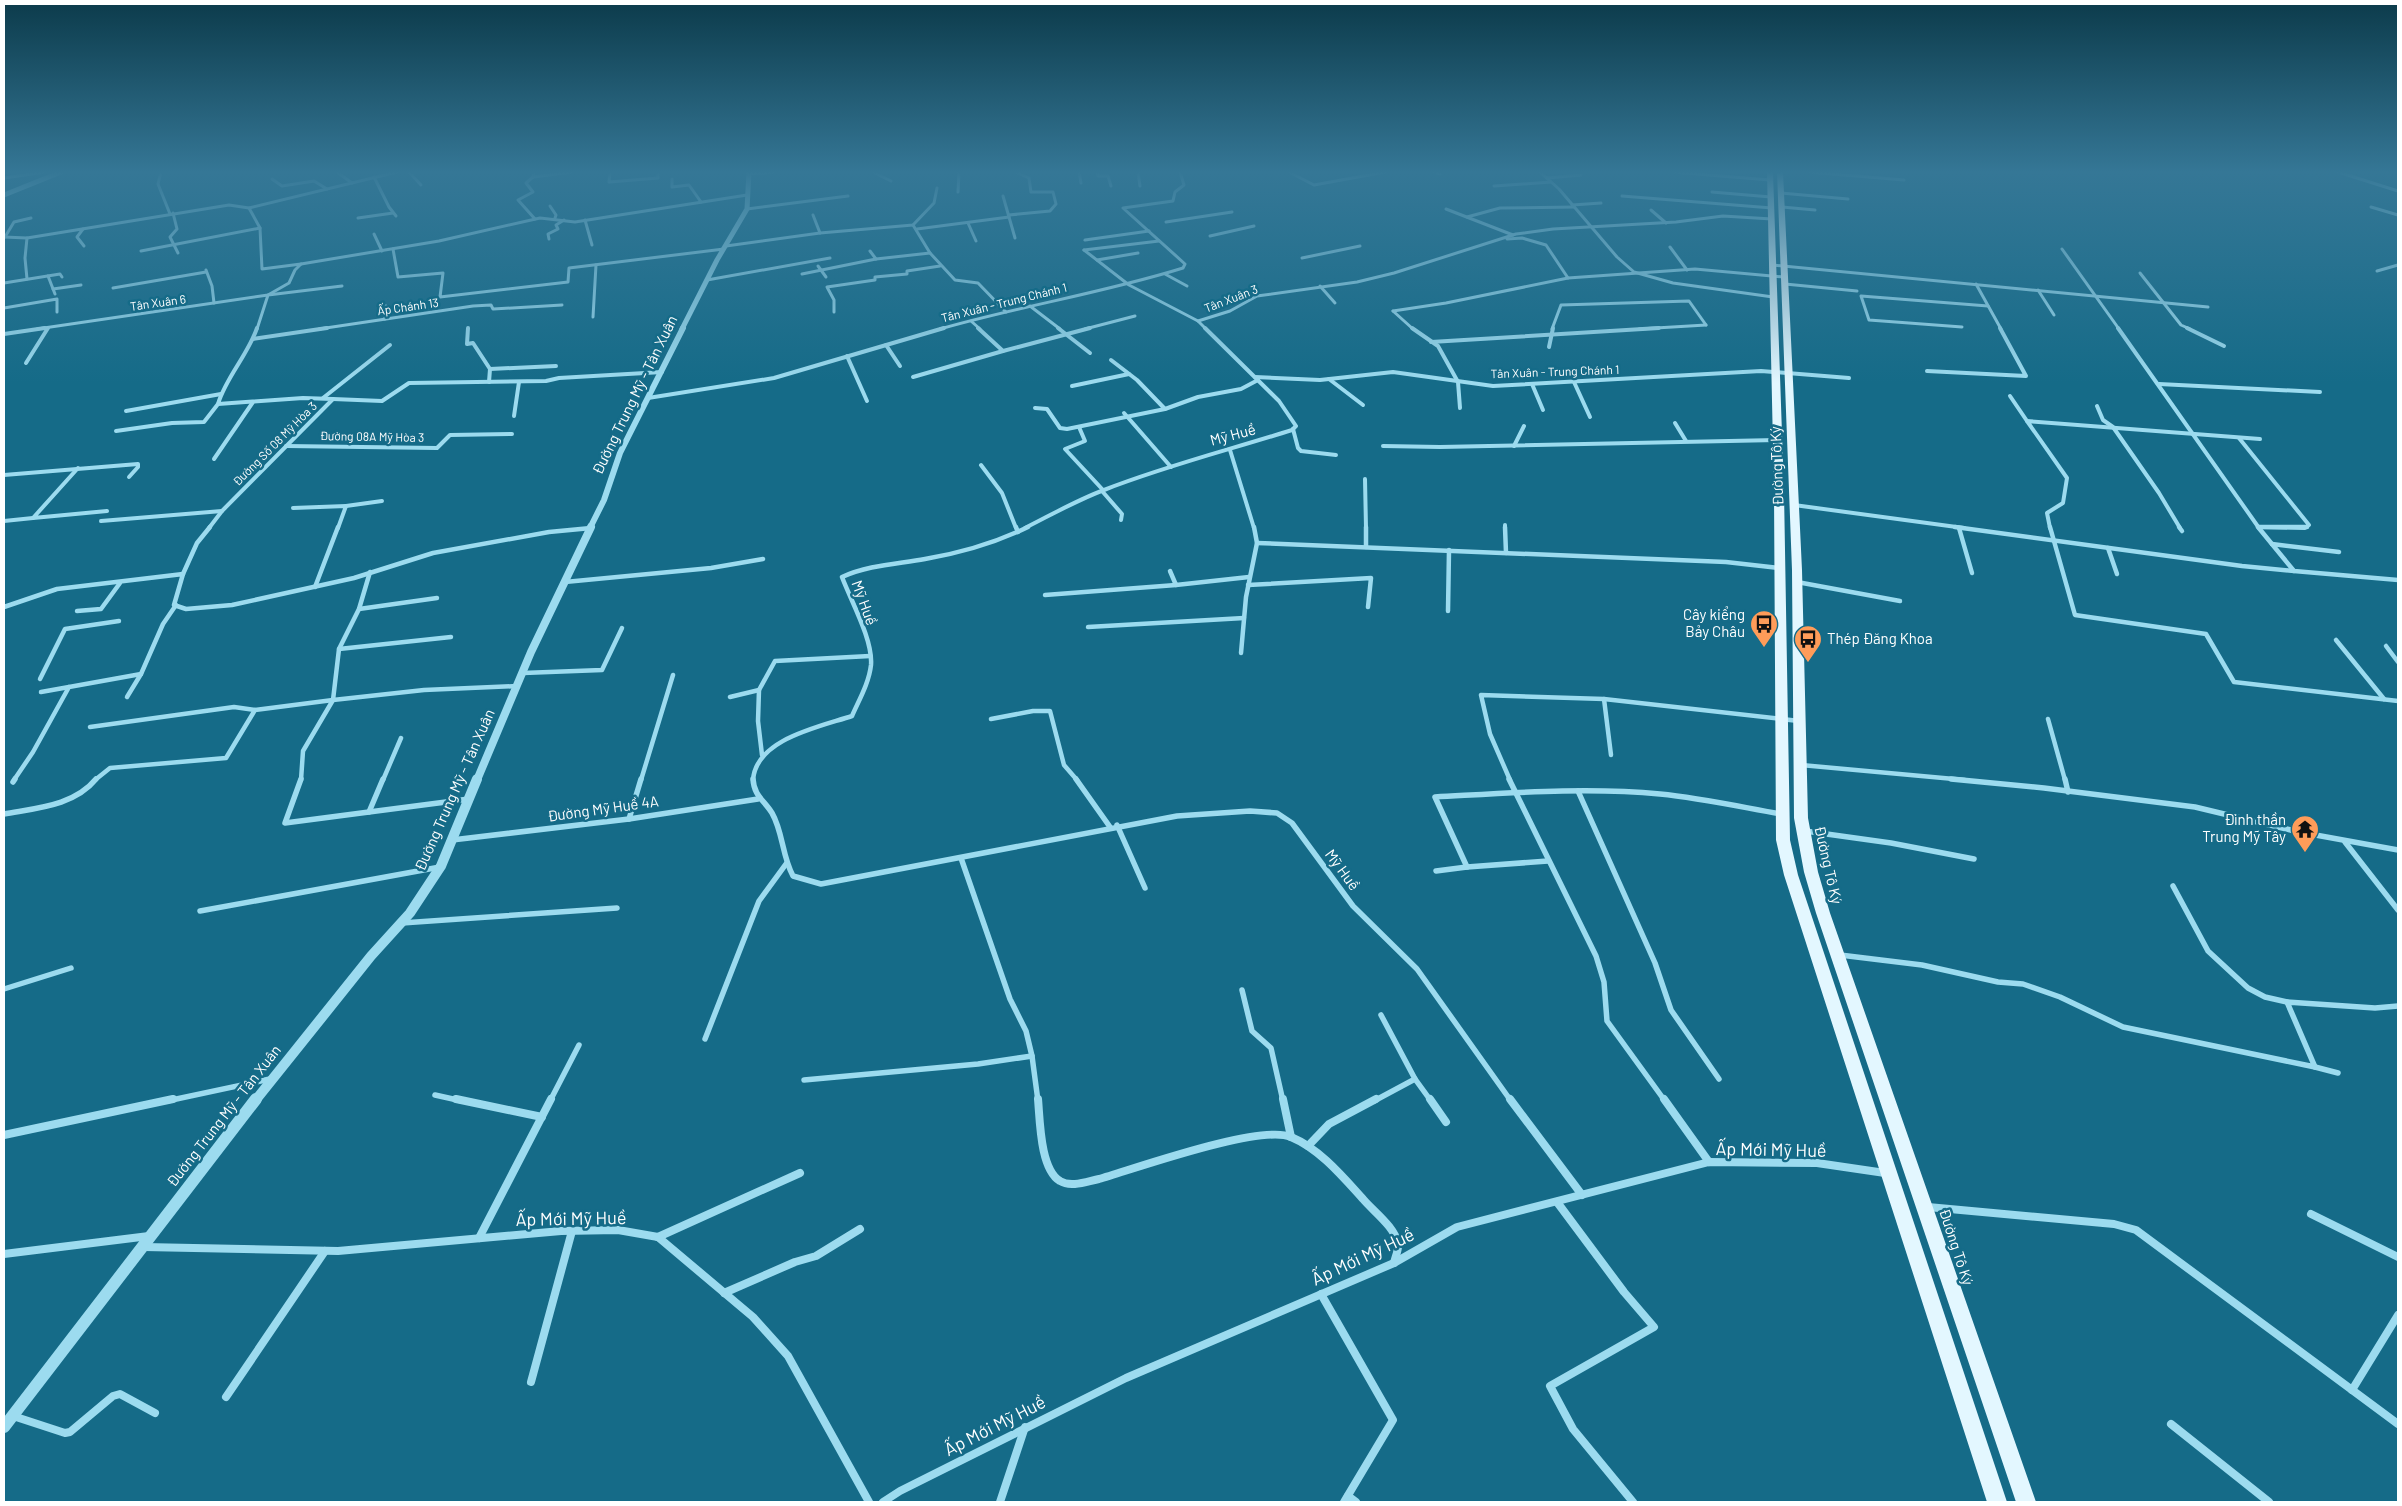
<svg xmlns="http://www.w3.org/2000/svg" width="2402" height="1506" font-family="Barlow,sans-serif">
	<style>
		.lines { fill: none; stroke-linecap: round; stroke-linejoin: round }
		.minor-far4 { stroke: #9cdbef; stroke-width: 3 }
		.minor-far3 { stroke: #9cdbef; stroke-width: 4 }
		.minor-far2 { stroke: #9cdbef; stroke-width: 4.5 }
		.minor-far1 { stroke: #9cdbef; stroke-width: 5.5 }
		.minor { stroke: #9cdbef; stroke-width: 8 }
		.tertiary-far4 { stroke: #9cdbef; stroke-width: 5 }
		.tertiary-far3 { stroke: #9cdbef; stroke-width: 6 }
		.tertiary-far2 { stroke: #9cdbef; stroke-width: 8 }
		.tertiary-far1 { stroke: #9cdbef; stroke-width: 10 }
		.tertiary { stroke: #9cdbef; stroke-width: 12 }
		.primary { fill: #e3f7ff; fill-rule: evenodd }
		.labels { text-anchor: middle; stroke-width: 5; stroke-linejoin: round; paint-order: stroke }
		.far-street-label { font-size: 12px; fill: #fff; stroke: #156b88 }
		.street-label { font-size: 15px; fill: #fff; stroke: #156b88 }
		.poi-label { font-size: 15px; fill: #fff; stroke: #156b88; text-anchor: end }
		.near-street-label { font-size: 18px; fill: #fff; stroke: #156b88 }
	</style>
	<rect width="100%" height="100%" fill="#156b88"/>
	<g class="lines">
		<g class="minor-far4">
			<polyline points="161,172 158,184 170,214"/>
			<polyline points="337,172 352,183"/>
			<polyline points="409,172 421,185"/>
			<polyline points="534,172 533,177 572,172"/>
			<polyline points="610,172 609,182 658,178 658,172"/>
			<polyline points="873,172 891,181"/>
			<polyline points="1079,172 1081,183"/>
			<polyline points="1097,172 1098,176 1108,176 1111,186"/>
			<polyline points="1138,172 1140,186"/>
			<polyline points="1289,172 1314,185 1385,172"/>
			<polyline points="1434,172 1440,174"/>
			<polyline points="1540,172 1559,189 1617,257 1634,272 1673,283 1773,297"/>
			<polyline points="1673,172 1770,180"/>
			<polyline points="1809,172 1904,180"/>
			<polyline points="2338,172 2398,191"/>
			<polyline points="748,174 776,172"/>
			<polyline points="374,177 389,207 396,216"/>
			<polyline points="533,177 526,183 533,192 518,200 535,219"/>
			<polyline points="4,178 45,172"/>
			<polyline points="1547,178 1581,175"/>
			<polyline points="272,179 282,186 314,181 327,189"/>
			<polyline points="672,179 672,187 689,185 701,202"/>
			<polyline points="1494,186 1551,182"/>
			<polyline points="958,192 959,172"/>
			<polyline points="1712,192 1771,197"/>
			<polyline points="1781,193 1848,199"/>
			<polyline points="1622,196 1772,208"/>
			<polyline points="1572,205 1601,203"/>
			<polyline points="550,206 556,215 555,218"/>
			<polyline points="1782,207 1815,210"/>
			<polyline points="2371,207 2398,215"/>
			<polyline points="249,208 260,228 262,269 301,264"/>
			<polyline points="747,209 848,196"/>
			<polyline points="1446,209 1513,235"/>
			<polyline points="1651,210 1666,223"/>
			<polyline points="173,213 177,229 170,237 178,253"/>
			<polyline points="813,215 820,233"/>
			<polyline points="1009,215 1050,211 1056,204 1053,192 1031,192 1029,178 1016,172"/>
			<polyline points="1009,217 1015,238"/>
			<polyline points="1467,217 1500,208 1574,207"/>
			<polyline points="358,218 393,213"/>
			<polyline points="585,220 592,245"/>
			<polyline points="1166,222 1232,212"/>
			<polyline points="968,223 976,241"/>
			<polyline points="913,225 930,253 955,280 978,283 1006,312"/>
			<polyline points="83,229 77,237 84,246"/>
			<polyline points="917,229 1009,217 1003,196"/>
			<polyline points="374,234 382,251"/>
			<polyline points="1210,236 1254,226"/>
			<polyline points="4,237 27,238 229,205 249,208 397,172"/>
			<polyline points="5,237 14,222 31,218"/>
			<polyline points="27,238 25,258 27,279"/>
			<polyline points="549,239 548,234 558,229 556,225 564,220"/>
			<polyline points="1507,239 1522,238 1546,245 1568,278 1695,269 1784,277"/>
			<polyline points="1085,240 1149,231"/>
			<polyline points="726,246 820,233 913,225 934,203 937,188"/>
			<polyline points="1670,247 1687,270"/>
			<polyline points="393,249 398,277 443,273 440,297 568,282 569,268 724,249"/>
			<polyline points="2062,249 2119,329"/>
			<polyline points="1084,250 1129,285 1198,321 1206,329"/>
			<polyline points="1084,250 1159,241"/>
			<polyline points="141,251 260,228"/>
			<polyline points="870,251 876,259"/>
			<polyline points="1302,258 1360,246"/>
			<polyline points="1097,260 1138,253"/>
			<polyline points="1772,265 2208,307"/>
			<polyline points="818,266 826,277"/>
			<polyline points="206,270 212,286 214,303"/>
			<polyline points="2377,271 2398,265"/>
			<polyline points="2140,273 2181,325 2190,329"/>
			<polyline points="802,274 876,259 930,253"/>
			<polyline points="1165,274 1187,286"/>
			<polyline points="48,276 55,294"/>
			<polyline points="707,280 830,258"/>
			<polyline points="4,283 60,274 62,277"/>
			<polyline points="1785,284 1857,291"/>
			<polyline points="1976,284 2001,329"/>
			<polyline points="1320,286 1335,303"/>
			<polyline points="113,288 206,272"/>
			<polyline points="53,289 81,285"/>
			<polyline points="2038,290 2054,315"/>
			<polyline points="1030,306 1060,329"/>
			<polyline points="4,308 57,299 57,312"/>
			<polyline points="1393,311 1446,303 1568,278"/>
			<polyline points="1393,311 1413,329"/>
			<polyline points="834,312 834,300 827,287 875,280 875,277 907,274 907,271 940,266"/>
			<polyline points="593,317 596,265"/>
			<polyline points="385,319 386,306"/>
			<polyline points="971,321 980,329"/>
			<polyline points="1198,321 1230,311 1257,296 1357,282 1394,273 1516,234 1553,229 1676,222 1723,216 1772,219"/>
			<polyline points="1962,327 1869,320 1861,296 1988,306"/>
			<polyline points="37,329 268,295 289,283 295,270 301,264 439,241 540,218 575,222 747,195"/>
			<polyline points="257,329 268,295 342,286"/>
			<polyline points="319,329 473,306 491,305 493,309 562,305"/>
			<path d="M940 329C1020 306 1103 293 1183 268L1185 264 1123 208 1173 201 1175 192 1184 185 1180 172"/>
			<polyline points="1085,329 1135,316"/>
			<polyline points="1552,329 1561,305 1689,301 1706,325"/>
			<polyline points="1639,329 1706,325"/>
		</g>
		<g class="minor-far3">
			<polyline points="468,328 467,344 473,343 490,369 489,382"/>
			<polyline points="978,328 1003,351 1090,328"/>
			<polyline points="1058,328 1090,353"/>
			<polyline points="1412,328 1438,346 1458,382 1460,408"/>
			<polyline points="2118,328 2259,528"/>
			<polyline points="2187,328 2224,346"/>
			<polyline points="4,334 45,328"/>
			<polyline points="253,339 327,328"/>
			<polyline points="1431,342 1659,328"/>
			<polyline points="886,345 900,366"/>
			<polyline points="1549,347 1553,328"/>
			<polyline points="847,356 867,401"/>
			<polyline points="1111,360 1137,380 1165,409 1198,397 1241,389 1258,380"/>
			<polyline points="26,363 48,328"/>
			<polyline points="490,369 556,366"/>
			<polyline points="1927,371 2026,376 2000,328"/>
			<polyline points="913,377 1003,351"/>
			<polyline points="1255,377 1320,380 1393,372 1493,386 1761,371 1849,378"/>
			<polyline points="1329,379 1363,405"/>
			<polyline points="1574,382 1590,417"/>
			<polyline points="1532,384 1543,410"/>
			<polyline points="2159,384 2320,392"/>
			<polyline points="1072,386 1129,374"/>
			<polyline points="2010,396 2027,421"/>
			<polyline points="323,398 390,345"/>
			<polyline points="648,398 774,378 944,328"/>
			<polyline points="333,399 382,401 409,383 546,381 559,378 662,372"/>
			<polyline points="2097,406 2103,420 2113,427 2159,493 2180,528"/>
			<polyline points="1035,408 1047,409 1060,428 1067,429 1165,409"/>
			<polyline points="126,411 221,394"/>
			<polyline points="1124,413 1171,467"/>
			<polyline points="514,416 519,382"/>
			<polyline points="1675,423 1686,441"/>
			<polyline points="1079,427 1085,441 1065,449 1103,490"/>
			<polyline points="1293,429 1298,448 1301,451 1336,455"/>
			<polyline points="116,431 172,423 204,422 218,404"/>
			<polyline points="2239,438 2309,525 2305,528 2259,527"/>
			<polyline points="286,446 437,448 450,435 512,434"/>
			<polyline points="1383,446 1440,447 1777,440"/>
			<polyline points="1514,446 1524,426"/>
			<polyline points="1230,450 1254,528"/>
			<polyline points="214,459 253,402"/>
			<polyline points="981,465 1002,493 1016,528"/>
			<polyline points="78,468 33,518 107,511"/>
			<polyline points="4,475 138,464 138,467 129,477"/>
			<polyline points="1365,479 1366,528"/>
			<polyline points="1102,491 1122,514 1121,520"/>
			<polyline points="1794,505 1964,528"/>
			<polyline points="346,506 382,501"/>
			<polyline points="293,508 346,506 338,528"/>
			<polyline points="4,521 33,518"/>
			<polyline points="101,521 222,511"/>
			<polyline points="1505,525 1505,528"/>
			<path d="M209 528 222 511 333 399 303 398 218 404C226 377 248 355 257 328"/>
			<path d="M1025 528C1051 515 1077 500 1104 490 1165 466 1229 450 1292 430L1296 426 1279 401 1205 328"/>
			<polyline points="2050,528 2047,513 2063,503 2067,478 2027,421 2260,439"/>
		</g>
		<g class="minor-far2">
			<polyline points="1016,527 1018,532"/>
			<polyline points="1366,527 1366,547"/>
			<polyline points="1505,527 1506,553"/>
			<polyline points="1955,527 2242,566 2294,571"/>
			<polyline points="2050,527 2075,615 2206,634 2234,682 2398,701"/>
			<polyline points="2179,527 2182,531"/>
			<polyline points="2258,527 2294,571 2398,580"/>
			<polyline points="2259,527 2307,527"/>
			<polyline points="1959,528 1972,573"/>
			<polyline points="1257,543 1726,562 1779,568"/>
			<polyline points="2272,544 2339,552"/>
			<polyline points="2108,548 2117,574"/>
			<polyline points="1170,571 1176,585 1249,577"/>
			<polyline points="370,572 359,609 339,649 333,700 424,690 517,686"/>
			<polyline points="183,574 197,543 210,527"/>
			<polyline points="565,582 711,568 763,559"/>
			<polyline points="1797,582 1900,601"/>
			<polyline points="1248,585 1371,578 1368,607"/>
			<polyline points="315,587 338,527"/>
			<polyline points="1045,595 1176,585"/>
			<polyline points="4,607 57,589 183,574 174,605 186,609 232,605 354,578 433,553 549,532 591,528"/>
			<polyline points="359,609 437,598"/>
			<polyline points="77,611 101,609 120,583"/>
			<polyline points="1448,611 1449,550"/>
			<polyline points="1088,627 1244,618"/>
			<polyline points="2336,640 2384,699"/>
			<polyline points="2386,646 2398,662"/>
			<polyline points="339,649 451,637"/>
			<polyline points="1241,653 1246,597 1257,543 1254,527"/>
			<polyline points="523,673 602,670 622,628"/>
			<polyline points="40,679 65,629 119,621"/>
			<polyline points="759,690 758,721 762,755"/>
			<polyline points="41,692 69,687"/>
			<polyline points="127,697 141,674"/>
			<polyline points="730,697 759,690 775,661 870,656"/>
			<polyline points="1604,699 1611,755"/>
			<polyline points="991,719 1033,711 1050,711 1064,765 1077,780"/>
			<polyline points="2048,719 2065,780"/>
			<polyline points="90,727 234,707 255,710"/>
			<polyline points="1801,765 1965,780"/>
			<polyline points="14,780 33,752 69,687 141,674 163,624 176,605"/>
			<polyline points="95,780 110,768 226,758 255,710 333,700"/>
			<polyline points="301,780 303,751 333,700"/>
			<polyline points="383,780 401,738"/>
			<polyline points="641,780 673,675"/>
			<path d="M753 780C756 739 819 727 852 716 859 700 869 683 871 665 873 640 851 601 842 577 868 565 897 564 925 559 960 553 995 543 1028 527"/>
			<polyline points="1510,780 1490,734 1481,695 1604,699 1799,721"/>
		</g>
		<g class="minor-far1">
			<polyline points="301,779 285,823 369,812 383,779"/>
			<path d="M753 779C754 796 764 800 772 813 783 832 782 856 793 876L821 884 1177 816 1250 811 1277 813 1292 823 1353 906 1417 969 1511 1101"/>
			<polyline points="1076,779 1110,827"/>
			<polyline points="1509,779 1596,956 1604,982 1607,1021 1665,1101"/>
			<polyline points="1951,779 2044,788 2195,807 2299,832 2398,850"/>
			<polyline points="2065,779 2068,792"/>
			<polyline points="13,782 15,779"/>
			<polyline points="1578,791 1655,963 1671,1010 1719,1079"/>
			<polyline points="369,812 469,799"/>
			<path d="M4 814C36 808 74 806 96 779"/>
			<polyline points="629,819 641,779"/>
			<polyline points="1117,825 1145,888"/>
			<polyline points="1805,831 1891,843 1974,859"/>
			<polyline points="452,840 629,819 758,799"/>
			<polyline points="2345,842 2398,910"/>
			<polyline points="961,858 1010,999 1026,1031 1032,1056 1038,1101"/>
			<path d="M1548 861 1467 867 1435 797C1510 793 1586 787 1660 794 1701 798 1741 807 1781 814"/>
			<polyline points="1436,871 1467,867"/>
			<polyline points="2173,886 2208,951 2248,988 2265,997 2287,1002"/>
			<polyline points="200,911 440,867"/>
			<polyline points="402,923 617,908"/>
			<polyline points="1840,955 1922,965 1998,982 2023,984 2060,997 2123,1027 2315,1067 2287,1002 2375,1008 2398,1006"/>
			<polyline points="4,989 71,968"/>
			<polyline points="1242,990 1252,1031 1271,1048 1283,1101"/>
			<polyline points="705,1039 759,901 786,864"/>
			<polyline points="2315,1067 2338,1073"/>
			<polyline points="1415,1079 1431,1101"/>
			<polyline points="804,1080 978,1064 1032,1056"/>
			<polyline points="435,1095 462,1101"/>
			<polyline points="167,1101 270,1079"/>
			<polyline points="550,1101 579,1045"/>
			<polyline points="1374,1101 1415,1079 1381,1015"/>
		</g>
		<g class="minor">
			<polyline points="456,1099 542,1117"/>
			<path d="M1038 1099C1040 1120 1040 1169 1060 1181 1071 1188 1088 1181 1099 1179 1137 1168 1260 1124 1291 1137 1320 1149 1343 1177 1363 1199 1374 1212 1395 1227 1398 1244 1399 1249 1395 1258 1394 1263"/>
			<polyline points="1283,1099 1291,1137"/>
			<polyline points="1430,1099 1446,1122"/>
			<polyline points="1510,1099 1582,1195"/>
			<polyline points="1664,1099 1709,1162"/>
			<polyline points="4,1135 173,1099"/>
			<polyline points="1308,1146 1329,1124 1376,1099"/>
			<polyline points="1557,1202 1624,1292 1654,1327 1550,1386 1573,1429 1633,1502"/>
			<polyline points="1928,1207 2114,1224 2136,1230 2398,1424"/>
			<polyline points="2311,1214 2398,1257"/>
			<polyline points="658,1237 800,1173"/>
			<polyline points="479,1238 551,1099"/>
			<polyline points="144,1247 338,1251 561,1231 618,1230 658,1237 753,1317 788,1356 869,1502"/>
			<polyline points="4,1254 149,1236"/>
			<polyline points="724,1293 795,1262 816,1256 860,1229"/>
			<polyline points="1321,1294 1393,1420 1344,1502"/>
			<polyline points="531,1382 572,1231"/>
			<polyline points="2352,1390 2398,1315"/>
			<polyline points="226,1397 325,1251"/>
			<polyline points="13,1416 65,1433 70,1432 113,1396 120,1394 155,1413"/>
			<polyline points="2171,1424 2269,1502"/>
			<polyline points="1348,1496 1356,1502"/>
			<polyline points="883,1502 900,1491 1126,1378 1394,1263 1457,1227 1709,1162 1817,1163 1885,1173"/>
			<polyline points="1000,1502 1025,1427"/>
		</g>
		<g class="tertiary-far4">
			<polyline points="4,195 61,172"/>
			<polyline points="682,329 717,260 747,209 749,172"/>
		</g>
		<polyline class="tertiary-far3" points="590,528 604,500 620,453 683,328"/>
		<polyline class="tertiary-far2" points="477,780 531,652 591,527"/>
		<polyline class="tertiary-far1" points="255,1101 371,956 410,913 441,866 477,779"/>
		<polyline class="tertiary" points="4,1427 256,1099"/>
		<g class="primary">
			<polygon points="1767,172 1773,172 1784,492 1790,840 1798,875 2007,1502 1987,1502 1784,875 1776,840 1774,492"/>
			<polygon points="1777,172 1783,172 1802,570 1808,818 1818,872 1830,913 2036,1502 2016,1502 1816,913 1804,872 1794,818 1792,570"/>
		</g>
	</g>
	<linearGradient id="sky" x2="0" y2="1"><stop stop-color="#0c3b4b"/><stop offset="0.45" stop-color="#357796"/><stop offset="1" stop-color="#357796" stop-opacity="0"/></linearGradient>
	<rect width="2402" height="383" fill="url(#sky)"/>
	<defs>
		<g id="bus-pin" transform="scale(1.4375)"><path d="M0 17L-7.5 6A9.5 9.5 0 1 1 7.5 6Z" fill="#ff9c59" stroke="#156b88"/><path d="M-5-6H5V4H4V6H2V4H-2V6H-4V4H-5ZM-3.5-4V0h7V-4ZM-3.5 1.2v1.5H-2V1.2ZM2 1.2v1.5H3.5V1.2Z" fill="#111"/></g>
		<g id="temple-pin" transform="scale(1.4375)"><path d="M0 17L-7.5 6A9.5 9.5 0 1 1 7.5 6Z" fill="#ff9c59" stroke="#156b88"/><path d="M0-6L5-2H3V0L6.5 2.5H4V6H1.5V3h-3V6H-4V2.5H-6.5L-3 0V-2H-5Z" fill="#111"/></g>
	</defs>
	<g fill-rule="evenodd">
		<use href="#bus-pin" x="1764" y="624"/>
		<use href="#bus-pin" x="1808" y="639"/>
		<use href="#temple-pin" x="2305" y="829"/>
	</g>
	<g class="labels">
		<g class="far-street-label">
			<text transform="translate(1231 299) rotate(-21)" y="4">Tân Xuân 3</text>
			<text transform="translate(158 303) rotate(-8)" y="4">Tân Xuân 6</text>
			<text transform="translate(1004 303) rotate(-14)" y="4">Tân Xuân - Trung Chánh 1</text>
			<text transform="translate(408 307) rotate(-8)" y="4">Ấp Chánh 13</text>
			<text transform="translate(1555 372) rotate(-2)" y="4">Tân Xuân - Trung Chánh 1</text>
			<text transform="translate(372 437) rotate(1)" y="4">Đường 08A Mỹ Hòa 3</text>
			<text transform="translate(275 444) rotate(-45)" y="4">Đường Số 08 Mỹ Hòa 3</text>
		</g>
		<g class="street-label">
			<text transform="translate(635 395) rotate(-64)" y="5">Đường Trung Mỹ - Tân Xuân</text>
			<text transform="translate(1233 435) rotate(-15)" y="5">Mỹ Huề</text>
			<text transform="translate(1777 466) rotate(-92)" y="5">Đường Tô Ký</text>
			<text transform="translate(864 603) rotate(70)" y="5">Mỹ Huề</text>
			<text transform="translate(455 790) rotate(-66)" y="5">Đường Trung Mỹ - Tân Xuân</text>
			<text transform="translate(603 809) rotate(-8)" y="5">Đường Mỹ Huề 4A</text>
			<text transform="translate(1828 865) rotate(77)" y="5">Đường Tô Ký</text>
			<text transform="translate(1342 870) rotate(54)" y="5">Mỹ Huề</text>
			<text transform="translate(224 1116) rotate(-52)" y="5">Đường Trung Mỹ - Tân Xuân</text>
			<text transform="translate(1956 1247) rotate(72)" y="5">Đường Tô Ký</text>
		</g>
		<g class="poi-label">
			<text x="1745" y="620">Cây kiểng<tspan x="1745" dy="17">Bảy Châu</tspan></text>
			<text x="1827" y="644" text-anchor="start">Thép Đăng Khoa</text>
			<text x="2286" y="825">Đình thần<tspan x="2286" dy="17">Trung Mỹ Tây</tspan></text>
		</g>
		<g class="near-street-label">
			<text transform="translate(1771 1150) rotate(1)" y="6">Ấp Mới Mỹ Huề</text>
			<text transform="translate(571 1219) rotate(-1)" y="6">Ấp Mới Mỹ Huề</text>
			<text transform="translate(1363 1257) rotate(-25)" y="6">Ấp Mới Mỹ Huề</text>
			<text transform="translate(995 1426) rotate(-27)" y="6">Ấp Mới Mỹ Huề</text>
		</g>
	</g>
	<rect width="2402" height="1506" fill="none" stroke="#ffffff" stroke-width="10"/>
</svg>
